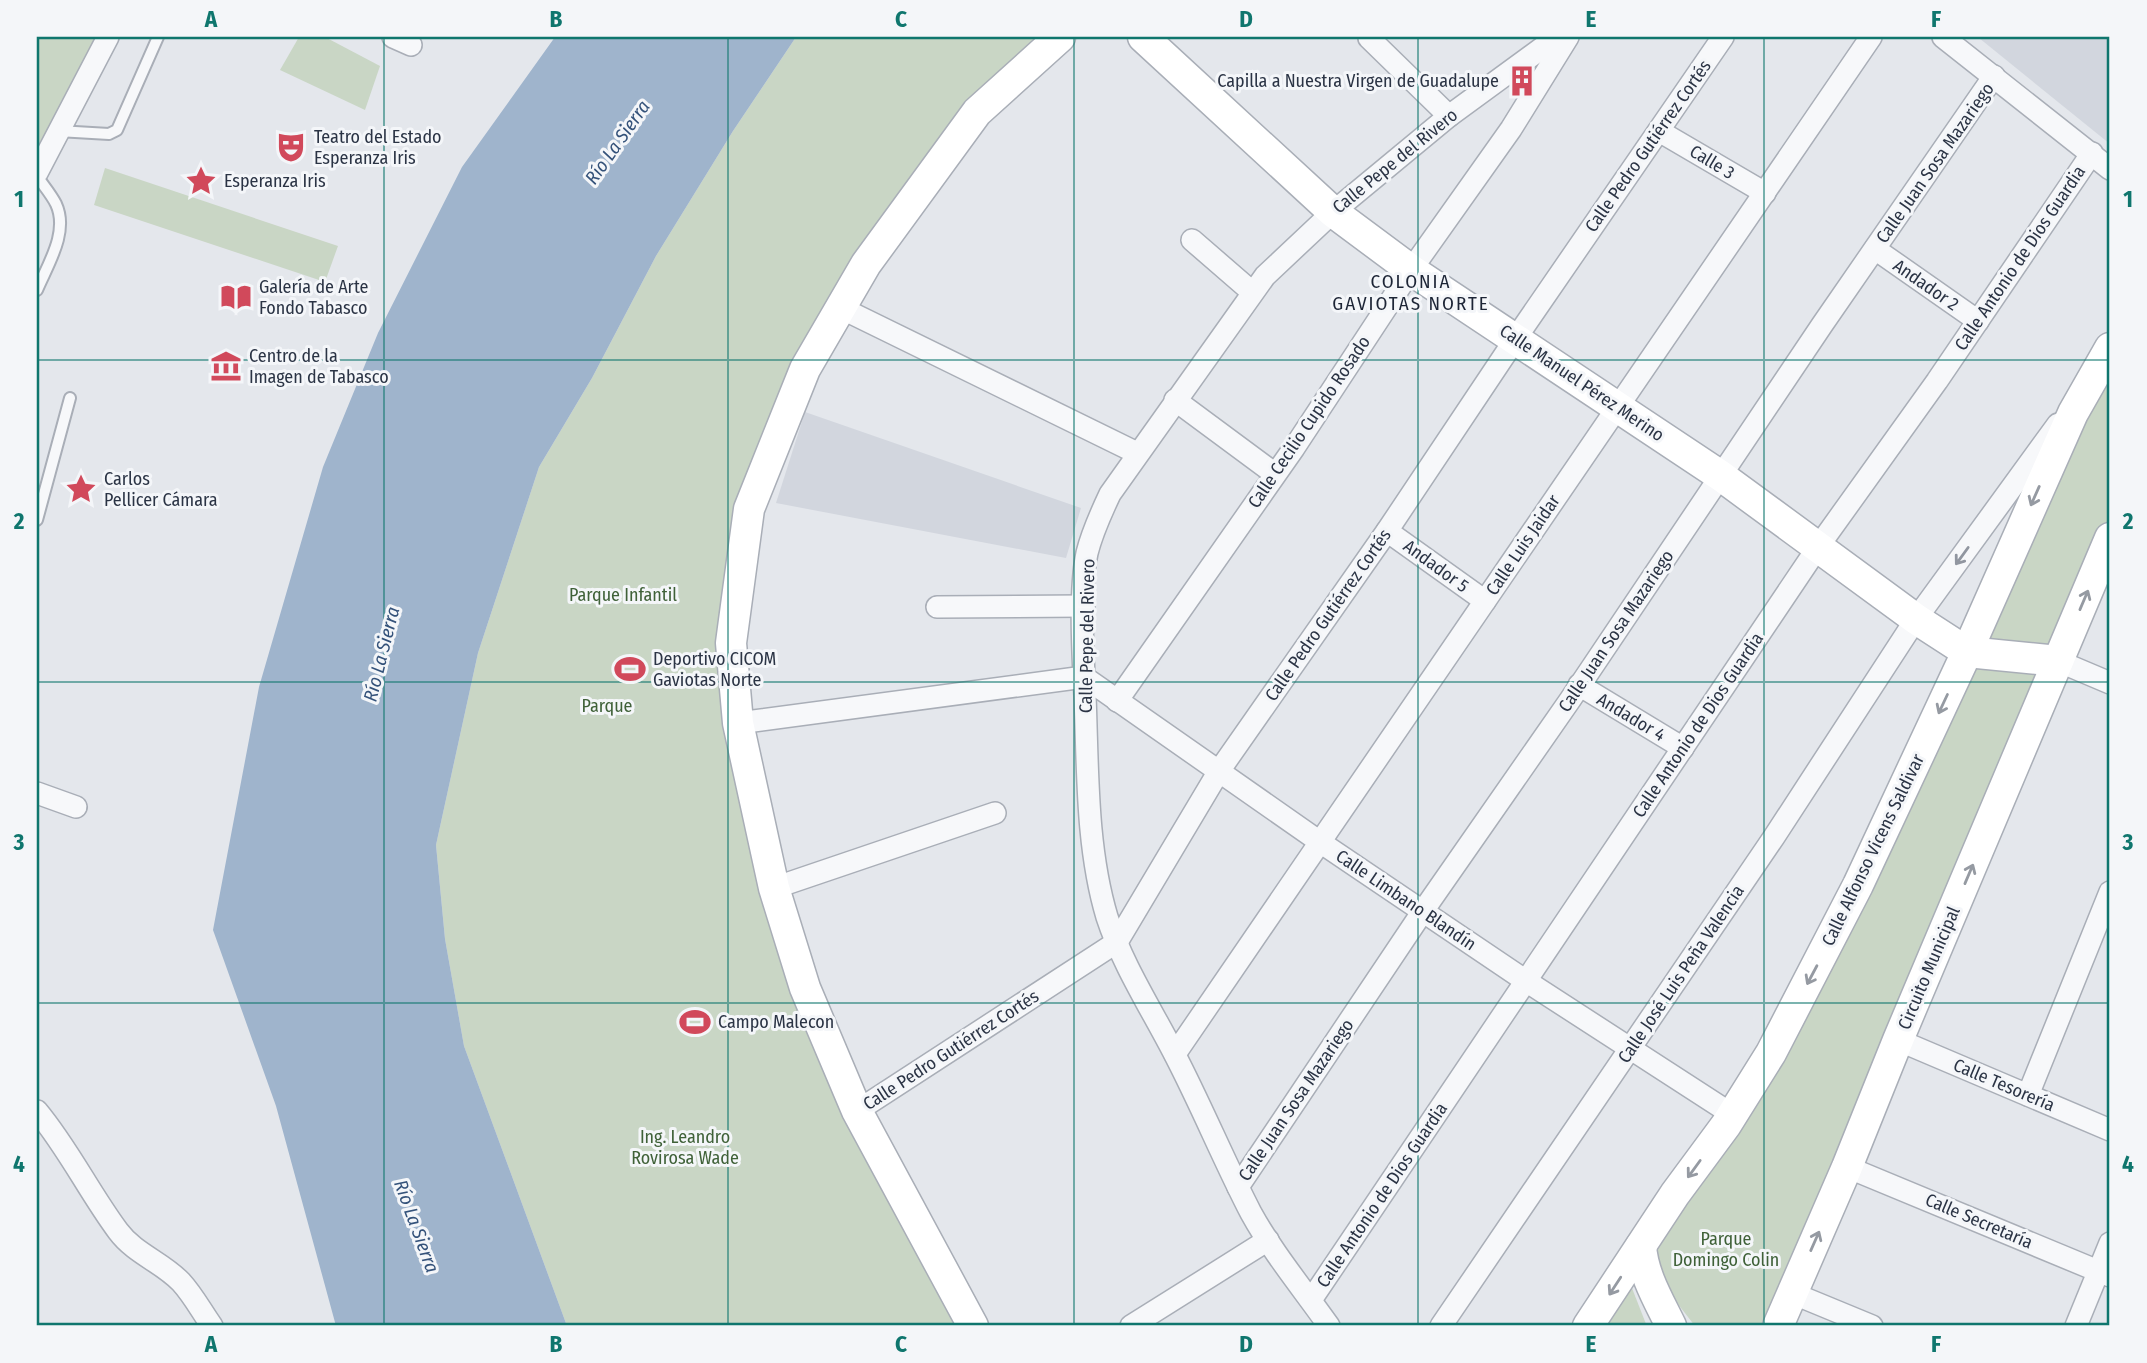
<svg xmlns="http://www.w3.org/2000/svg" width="2147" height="1363" font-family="'Fira Sans Condensed',sans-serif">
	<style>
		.built { fill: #d2d6de }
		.green { fill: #c9d6c5 }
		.water { fill: #9fb4cc }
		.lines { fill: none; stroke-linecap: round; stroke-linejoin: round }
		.lane-casing { stroke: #a9aeb7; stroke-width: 14 }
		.street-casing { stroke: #a9aeb7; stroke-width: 24 }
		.secondary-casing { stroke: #a9aeb7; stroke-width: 33 }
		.lane { stroke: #f7f8fa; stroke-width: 10 }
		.street { stroke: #f7f8fa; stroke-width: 21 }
		.secondary { stroke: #fff; stroke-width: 30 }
		.oneway { stroke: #959aa2 }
		.oneway2 { stroke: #9196a0 }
		.grid { fill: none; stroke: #0f766e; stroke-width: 2; stroke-opacity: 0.55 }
		.labels { text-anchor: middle; stroke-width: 6; stroke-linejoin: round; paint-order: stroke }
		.poi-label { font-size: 18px; fill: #2b3445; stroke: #f4f6f9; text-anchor: start }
		.street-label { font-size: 18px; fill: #2b3445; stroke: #f4f6f9 }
		.park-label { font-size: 18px; fill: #3f6138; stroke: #f4f6f9 }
		.water-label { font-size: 19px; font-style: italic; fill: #34527a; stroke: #f4f6f9 }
		.neighbourhood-label { font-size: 19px; letter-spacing: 2px; fill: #1d2536; stroke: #f4f6f9 }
		.neatline { fill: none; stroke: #0f766e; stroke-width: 2.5 }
		.grid-label { font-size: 23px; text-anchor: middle; font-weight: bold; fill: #0f766e }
	</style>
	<rect width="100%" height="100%" fill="#e4e7ec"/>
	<g class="built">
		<polygon points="1981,37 2110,37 2110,144 1979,38"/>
		<polygon points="805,412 1081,508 1066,558 776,503"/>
	</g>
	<g class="green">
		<polygon points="37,37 108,37 37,173"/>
		<polygon points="299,37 325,37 380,66 365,110 280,70"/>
		<polygon points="796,37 1060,37 977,112 841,308 749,509 731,643 805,988 973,1326 567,1326 464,1046 445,939 436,845 478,653 539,467 592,378 656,256 733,131"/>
		<polygon points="105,168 338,246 325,282 94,205"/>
		<polygon points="2110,364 2110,516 2057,658 1977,647"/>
		<polygon points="1972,664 2041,667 1766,1326 1695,1326 1667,1290 1652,1240"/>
		<polygon points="1630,1283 1646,1324 1644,1326 1603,1326"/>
	</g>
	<polygon class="water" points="555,37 796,37 733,131 656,256 592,378 539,467 478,653 436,845 445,939 464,1046 567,1326 336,1326 276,1106 213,930 259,687 323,467 378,333 462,167"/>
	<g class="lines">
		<g class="lane-casing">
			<g id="lane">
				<polyline points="58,131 109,134 117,130 158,37"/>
				<path d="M37 176C43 185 51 194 56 204 69 232 48 264 37 290"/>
				<polyline points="37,520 70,398"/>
			</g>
		</g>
		<g class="street-casing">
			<g id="street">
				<polyline points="393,37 411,45"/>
				<polyline points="1943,37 2110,169"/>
				<polyline points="1369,38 1449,116"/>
				<polyline points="1659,131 1765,193"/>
				<polyline points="37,173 108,37"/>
				<polyline points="1192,240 1252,292"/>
				<polyline points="1875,249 1978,321"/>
				<polyline points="841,308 1137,453"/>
				<polyline points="1175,400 1275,474"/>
				<polyline points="1387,531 1485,601"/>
				<polyline points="937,607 1084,606"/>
				<polyline points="2058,661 2110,683"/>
				<polyline points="1579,685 1683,748"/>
				<polyline points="1117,701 1294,448 1411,270 1511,129 1568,37"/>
				<polyline points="738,723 1084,677 1320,842 1526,981 1733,1115"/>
				<polyline points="37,793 76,807"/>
				<polyline points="774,888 995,813"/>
				<polyline points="1898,1040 2110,1130"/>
				<polyline points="1175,1054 1871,37"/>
				<polyline points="2028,1095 2110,892"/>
				<path d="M37 1111C68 1148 89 1192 118 1231 135 1254 162 1262 181 1282 193 1295 202 1312 212 1326"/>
				<polyline points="857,1111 1117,942 1219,771 1387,531 1516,338 1723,37"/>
				<polyline points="1847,1167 2110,1276"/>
				<polyline points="1238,1187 1423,911 1570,700 1822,325 1994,76"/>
				<polyline points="1792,1293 1872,1326"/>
				<polyline points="1311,1300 1818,547 1937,381 2092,153"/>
				<polyline points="1131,1326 1268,1240"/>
				<path d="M1329 1326C1303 1289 1273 1253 1251 1213 1224 1161 1202 1107 1175 1055 1152 1010 1123 966 1107 917 1086 847 1088 769 1085 696 1083 656 1079 592 1087 553 1092 533 1101 513 1110 494L1265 276 1333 212 1449 116 1557 37"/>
				<polyline points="1441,1326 1774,837 1916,619 2058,424"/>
				<polyline points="2076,1326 2110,1243"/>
			</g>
		</g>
		<g class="secondary-casing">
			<g id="secondary">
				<polyline points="1143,37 1333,212 1411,270 1721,476 1916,619 1967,652 2058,661"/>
				<path d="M1641 1246C1643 1275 1659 1301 1671 1326"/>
				<polyline points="973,1326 857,1111 805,988 774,888 738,723 731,643 749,509 805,369 866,264 977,112 1060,37"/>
				<polyline points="1588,1326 1675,1194 1726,1125 1771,1053 1858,885 1967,652 2073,413 2110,348"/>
				<polyline points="1778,1326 1847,1167 1898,1040 2110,538"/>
			</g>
		</g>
		<use href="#lane" class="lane"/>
		<use href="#street" class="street"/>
		<use href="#secondary" class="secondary"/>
	</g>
	<defs><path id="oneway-shaft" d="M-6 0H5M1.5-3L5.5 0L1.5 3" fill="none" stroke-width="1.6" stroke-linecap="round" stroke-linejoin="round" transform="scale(1.75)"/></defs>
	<g class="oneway">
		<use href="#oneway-shaft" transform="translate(2035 496) rotate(114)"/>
		<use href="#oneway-shaft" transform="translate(2084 600) rotate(-67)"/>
		<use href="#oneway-shaft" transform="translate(1943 704) rotate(115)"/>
		<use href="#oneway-shaft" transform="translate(1969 874) rotate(-67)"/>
		<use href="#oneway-shaft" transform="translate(1812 975) rotate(118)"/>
		<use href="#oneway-shaft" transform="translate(1694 1169) rotate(126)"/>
		<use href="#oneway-shaft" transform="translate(1815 1241) rotate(-66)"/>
		<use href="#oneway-shaft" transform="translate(1615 1286) rotate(123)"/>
	</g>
	<use class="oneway2" href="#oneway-shaft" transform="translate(1962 556) rotate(126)"/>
	<path class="grid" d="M384 37V1326M728 37V1326M1074 37V1326M1418 37V1326M1764 37V1326M37 360H2110M37 682H2110M37 1003H2110"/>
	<defs>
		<g id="building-bare" transform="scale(2.415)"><path d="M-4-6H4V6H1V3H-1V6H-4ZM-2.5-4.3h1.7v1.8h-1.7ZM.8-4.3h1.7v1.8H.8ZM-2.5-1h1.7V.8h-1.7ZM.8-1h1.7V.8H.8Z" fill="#d1495b" stroke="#f4f6f9" stroke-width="2.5" paint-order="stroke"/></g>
		<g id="theatre-bare" transform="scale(2.415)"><path d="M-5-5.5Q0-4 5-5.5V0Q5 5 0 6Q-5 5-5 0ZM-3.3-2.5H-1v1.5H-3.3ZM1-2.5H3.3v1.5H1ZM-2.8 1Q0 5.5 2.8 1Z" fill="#d1495b" stroke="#f4f6f9" stroke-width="2.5" paint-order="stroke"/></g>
		<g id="sight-bare" transform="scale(2.415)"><path d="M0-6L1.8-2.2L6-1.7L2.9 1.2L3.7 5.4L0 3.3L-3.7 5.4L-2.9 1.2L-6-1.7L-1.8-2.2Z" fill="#d1495b" stroke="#f4f6f9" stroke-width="2.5" paint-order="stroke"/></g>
		<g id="library-bare" transform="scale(2.415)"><path d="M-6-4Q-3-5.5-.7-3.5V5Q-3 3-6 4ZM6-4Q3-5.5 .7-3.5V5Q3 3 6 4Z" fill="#d1495b" stroke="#f4f6f9" stroke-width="2.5" paint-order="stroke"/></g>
		<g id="museum-bare" transform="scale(2.415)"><path d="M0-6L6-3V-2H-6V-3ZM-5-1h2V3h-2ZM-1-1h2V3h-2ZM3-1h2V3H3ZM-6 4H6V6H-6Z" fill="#d1495b" stroke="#f4f6f9" stroke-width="2.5" paint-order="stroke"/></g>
		<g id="stadium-bare" transform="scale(2.415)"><path d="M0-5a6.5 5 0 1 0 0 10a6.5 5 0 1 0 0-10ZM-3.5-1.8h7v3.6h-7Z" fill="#d1495b" stroke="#f4f6f9" stroke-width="2.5" paint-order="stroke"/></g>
	</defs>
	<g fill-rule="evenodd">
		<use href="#building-bare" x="1522" y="81"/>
		<use href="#theatre-bare" x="291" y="147"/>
		<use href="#sight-bare" x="201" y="181"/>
		<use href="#library-bare" x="236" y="297"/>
		<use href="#museum-bare" x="226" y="366"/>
		<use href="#sight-bare" x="81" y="489"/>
		<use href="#stadium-bare" x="630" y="669"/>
		<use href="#stadium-bare" x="695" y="1022"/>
	</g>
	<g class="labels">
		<g class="poi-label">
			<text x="1499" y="87" text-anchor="end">Capilla a Nuestra Virgen de Guadalupe</text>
			<text x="314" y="143">Teatro del Estado<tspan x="314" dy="21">Esperanza Iris</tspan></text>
			<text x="224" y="187">Esperanza Iris</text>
			<text x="259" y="293">Galería de Arte<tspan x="259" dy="21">Fondo Tabasco</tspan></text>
			<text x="249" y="362">Centro de la<tspan x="249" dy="21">Imagen de Tabasco</tspan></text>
			<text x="104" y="485">Carlos<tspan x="104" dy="21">Pellicer Cámara</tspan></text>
			<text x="653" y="665">Deportivo CICOM<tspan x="653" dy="21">Gaviotas Norte</tspan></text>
			<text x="718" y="1028">Campo Malecon</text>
		</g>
		<g class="street-label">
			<text transform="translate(1648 146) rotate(-55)" y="6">Calle Pedro Gutiérrez Cortés</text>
			<text transform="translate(1395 161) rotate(-39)" y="6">Calle Pepe del Rivero</text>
			<text transform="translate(1712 162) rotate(31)" y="6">Calle 3</text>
			<text transform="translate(1935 163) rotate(-55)" y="6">Calle Juan Sosa Mazariego</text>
			<text transform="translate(2020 258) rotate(-56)" y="6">Calle Antonio de Dios Guardia</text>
			<text transform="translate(1926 285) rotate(35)" y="6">Andador 2</text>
			<text transform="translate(1582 383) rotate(34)" y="6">Calle Manuel Pérez Merino</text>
			<text transform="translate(1309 422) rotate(-56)" y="6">Calle Cecilio Cupido Rosado</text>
			<text transform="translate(1523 545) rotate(-56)" y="6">Calle Luis Jaidar</text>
			<text transform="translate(1436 566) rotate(36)" y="6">Andador 5</text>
			<text transform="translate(1328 615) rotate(-55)" y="6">Calle Pedro Gutiérrez Cortés</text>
			<text transform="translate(1616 631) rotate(-56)" y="6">Calle Juan Sosa Mazariego</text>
			<text transform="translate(1087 636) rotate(-89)" y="6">Calle Pepe del Rivero</text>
			<text transform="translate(1631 717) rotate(31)" y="6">Andador 4</text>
			<text transform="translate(1698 725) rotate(-56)" y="6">Calle Antonio de Dios Guardia</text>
			<text transform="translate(1873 850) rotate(-64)" y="6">Calle Alfonso Vicens Saldivar</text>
			<text transform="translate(1406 900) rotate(34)" y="6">Calle Limbano Blandín</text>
			<text transform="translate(1929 968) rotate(-67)" y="6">Circuito Municipal</text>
			<text transform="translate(1681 974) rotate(-56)" y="6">Calle José Luis Peña Valencia</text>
			<text transform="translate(951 1050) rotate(-33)" y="6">Calle Pedro Gutiérrez Cortés</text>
			<text transform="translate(2004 1085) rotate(23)" y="6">Calle Tesorería</text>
			<text transform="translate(1296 1100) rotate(-56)" y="6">Calle Juan Sosa Mazariego</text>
			<text transform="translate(1382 1195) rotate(-56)" y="6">Calle Antonio de Dios Guardia</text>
			<text transform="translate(1979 1221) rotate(23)" y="6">Calle Secretaría</text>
		</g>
		<g class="park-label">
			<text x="623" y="601">Parque Infantil</text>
			<text x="607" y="712">Parque</text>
			<text x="685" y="1143">Ing. Leandro<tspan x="685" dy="21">Rovirosa Wade</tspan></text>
			<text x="1726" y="1245">Parque<tspan x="1726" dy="21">Domingo Colin</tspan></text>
		</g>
		<g class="water-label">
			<text transform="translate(617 142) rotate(-55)" y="7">Río La Sierra</text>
			<text transform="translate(381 654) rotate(-76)" y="7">Río La Sierra</text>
			<text transform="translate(417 1226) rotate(70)" y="7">Río La Sierra</text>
		</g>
		<g class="neighbourhood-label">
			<text x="1411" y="288">COLONIA<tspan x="1411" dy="22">GAVIOTAS NORTE</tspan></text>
		</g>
	</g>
	<rect width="2147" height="1363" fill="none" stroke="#f4f6f9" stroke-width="77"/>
	<rect x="38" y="38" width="2070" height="1286" class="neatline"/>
	<g class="grid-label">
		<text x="211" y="27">A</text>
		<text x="556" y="27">B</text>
		<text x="901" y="27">C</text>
		<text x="1246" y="27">D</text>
		<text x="1591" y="27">E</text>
		<text x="1936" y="27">F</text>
		<text x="19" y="207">1</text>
		<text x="2128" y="207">1</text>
		<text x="19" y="529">2</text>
		<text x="2128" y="529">2</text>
		<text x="19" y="850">3</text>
		<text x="2128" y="850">3</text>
		<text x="19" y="1172">4</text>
		<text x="2128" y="1172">4</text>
		<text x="211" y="1352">A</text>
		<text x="556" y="1352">B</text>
		<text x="901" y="1352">C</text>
		<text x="1246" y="1352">D</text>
		<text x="1591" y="1352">E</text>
		<text x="1936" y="1352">F</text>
	</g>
</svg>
